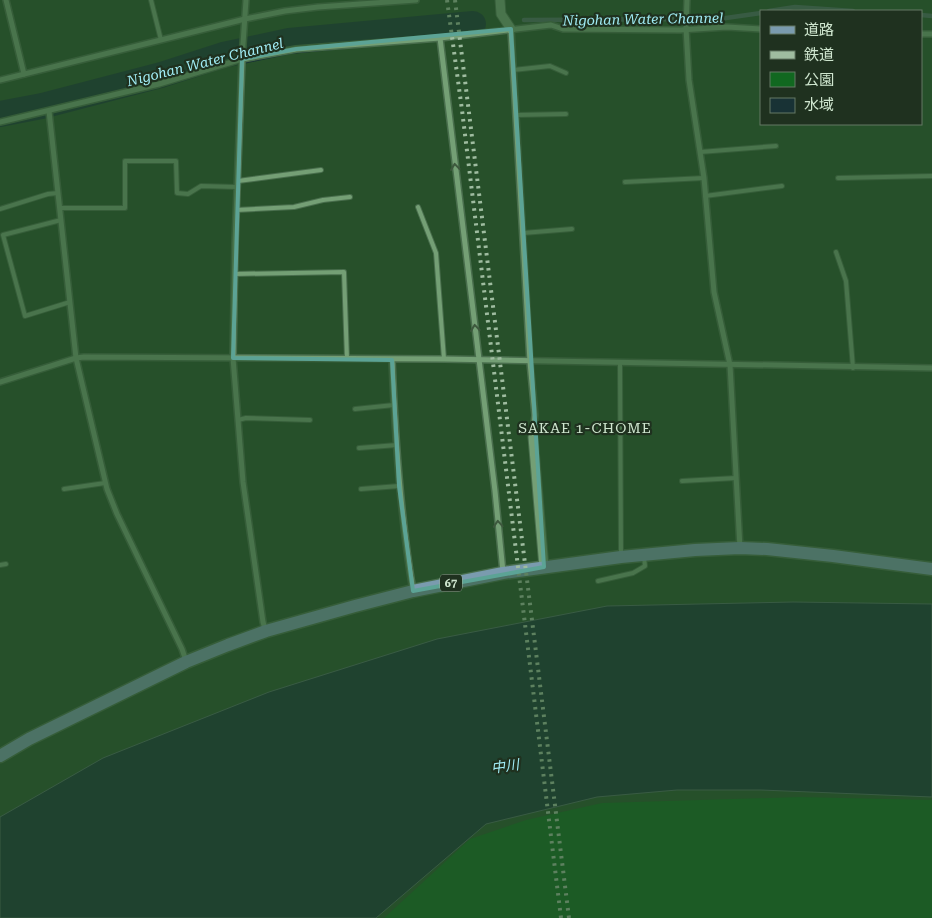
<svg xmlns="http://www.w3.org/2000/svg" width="932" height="918" font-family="'Roboto Serif','Noto Sans JP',serif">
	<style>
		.green { fill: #116820 }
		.water { fill: #183235; stroke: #4f6863 }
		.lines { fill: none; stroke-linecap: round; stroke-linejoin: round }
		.stream { stroke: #4f6863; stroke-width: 4.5 }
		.river { stroke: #183235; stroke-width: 26 }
		.service-casing { stroke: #496e4d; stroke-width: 6 }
		.minor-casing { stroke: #496e4d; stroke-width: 8 }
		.tertiary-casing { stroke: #496e4d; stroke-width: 11 }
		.primary-casing { stroke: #496e4d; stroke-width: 15 }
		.service { stroke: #749f75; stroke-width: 4 }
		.minor { stroke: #749f75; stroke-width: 5 }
		.tertiary { stroke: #749f75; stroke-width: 9 }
		.primary { stroke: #7a9bae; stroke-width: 12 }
		.rail { stroke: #9fbca0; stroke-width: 4; stroke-dasharray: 2.5 5; stroke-linecap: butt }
		.oneway { stroke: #3d583d }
		.marked { fill: none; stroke: #5ca395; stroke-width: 4; stroke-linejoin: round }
		.labels { text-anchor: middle; stroke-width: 4.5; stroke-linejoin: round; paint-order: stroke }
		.shield { fill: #1f311f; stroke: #9ab09a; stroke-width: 1 }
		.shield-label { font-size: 11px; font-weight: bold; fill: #cfe6cf }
		.water-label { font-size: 14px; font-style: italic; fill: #a1edf6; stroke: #1f311f }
		.neighbourhood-label { font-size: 14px; letter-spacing: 1px; fill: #cfe6cf; stroke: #1f311f }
	</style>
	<rect width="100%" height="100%" fill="#27502a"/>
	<polygon class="green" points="800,797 932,800 932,918 384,918 470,839 526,820 602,803"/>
	<polygon class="water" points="793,602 932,604 932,797 761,790 677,790 597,797 486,824 376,918 0,918 0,817 103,758 269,692 437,639 607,606"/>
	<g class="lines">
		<g class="stream">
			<polyline points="769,11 795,7 853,11"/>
			<polyline points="921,15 932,16"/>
			<polyline points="524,20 719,19 761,13"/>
		</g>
		<polyline class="river" points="0,114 42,106 161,75 223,55 289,41 473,24"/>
		<g class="service-casing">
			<g id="service">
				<polyline points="151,0 161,40"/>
				<polyline points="513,70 550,66 566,73"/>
				<polyline points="516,115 566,114"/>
				<polyline points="700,152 776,146"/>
				<polyline points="838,178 932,176"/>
				<polyline points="238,181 321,170"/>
				<polyline points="625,182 704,178"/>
				<polyline points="705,196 782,186"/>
				<polyline points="418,207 436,253 444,359"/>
				<polyline points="60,208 125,208 125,161 176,161 177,193 188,194 201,186 237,187"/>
				<polyline points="0,209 48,194 58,193"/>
				<polyline points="236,210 294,207 323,200 350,197"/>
				<polyline points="61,220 3,235 25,316 70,302"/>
				<polyline points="523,233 572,229"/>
				<polyline points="836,252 846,281 853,368"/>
				<polyline points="234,274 344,272 347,359"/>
				<polyline points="620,363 621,556"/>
				<polyline points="355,409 394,405"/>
				<polyline points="238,420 246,418 310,420"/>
				<polyline points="359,448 397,445"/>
				<polyline points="682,481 736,478"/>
				<polyline points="64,489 105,483"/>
				<polyline points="361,489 399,486"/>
				<polyline points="0,565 6,564"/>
				<polyline points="598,581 633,573 645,566 644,557"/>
			</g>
		</g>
		<g class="minor-casing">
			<g id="minor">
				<polyline points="6,0 24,74"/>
				<polyline points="246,0 242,59 235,243 233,358 243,482 263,622 265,629"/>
				<polyline points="687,0 686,28 689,80 704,178 714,292 730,365 740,548"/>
				<polyline points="511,29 530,362 535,415 533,437"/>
				<polyline points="921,34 932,34"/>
				<polyline points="440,38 495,491 503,572"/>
				<polyline points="0,80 245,19 285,11 318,7 416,0"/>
				<polyline points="49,111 76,358 107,489 117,514 182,649 186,661"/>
				<polyline points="0,122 159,84 242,59 296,49 440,38 551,25 563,29 680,30 727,27 761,29"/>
				<path d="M392 360C395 437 400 515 413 591"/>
				<polyline points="0,382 76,358 84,357 444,359 932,368"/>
			</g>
		</g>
		<g class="tertiary-casing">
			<g id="tertiary">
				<polyline points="500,0 501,14 511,29"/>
				<polyline points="533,437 544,567"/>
			</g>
		</g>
		<g class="primary-casing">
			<polyline id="primary" points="0,756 29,739 186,662 228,645 266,631 355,606 413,591 503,573 621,557 695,550 740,548 767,549 833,556 932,569"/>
		</g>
		<use href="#service" class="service"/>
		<use href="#minor" class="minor"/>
		<use href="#tertiary" class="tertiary"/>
		<use href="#primary" class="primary"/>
		<g class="rail">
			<polyline points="447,0 462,110 561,918"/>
			<polyline points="455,0 569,918"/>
		</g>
	</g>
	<defs><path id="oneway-chevron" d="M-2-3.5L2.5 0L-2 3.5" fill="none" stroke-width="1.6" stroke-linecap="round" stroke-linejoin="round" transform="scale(1.25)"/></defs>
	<g class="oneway">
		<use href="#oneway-chevron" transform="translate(455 167) rotate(-97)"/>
		<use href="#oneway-chevron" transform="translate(475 328) rotate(-97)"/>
		<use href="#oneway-chevron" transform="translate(498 524) rotate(-94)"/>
	</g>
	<path d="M0 0H932V918H0ZM511 29 544 567 413 591 399 486 392 360 233 358 242 59 296 49Z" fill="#27502a" fill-opacity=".55" fill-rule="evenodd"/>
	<path class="marked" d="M511 29 544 567 413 591 399 486 392 360 233 358 242 59 296 49Z"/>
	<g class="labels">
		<rect class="shield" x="440" y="574.5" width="22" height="17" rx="4"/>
		<g class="shield-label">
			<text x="451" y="587">67</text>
		</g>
		<g class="water-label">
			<text transform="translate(643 19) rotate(-1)" y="5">Nigohan Water Channel</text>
			<text transform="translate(205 62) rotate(-14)" y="5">Nigohan Water Channel</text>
			<text transform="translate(505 766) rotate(-8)" y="5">中川</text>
		</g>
		<g class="neighbourhood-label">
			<text x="585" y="433">SAKAE 1-CHOME</text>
		</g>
	</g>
	<rect x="760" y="10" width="162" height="115" fill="#1f311f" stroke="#657965"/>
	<rect x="770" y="26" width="25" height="8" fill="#7a9bae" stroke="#657965"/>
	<text x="804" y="35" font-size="15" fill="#cfe6cf">道路</text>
	<rect x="770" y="51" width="25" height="8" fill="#9fbca0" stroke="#657965"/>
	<text x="804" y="60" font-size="15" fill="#cfe6cf">鉄道</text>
	<rect x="770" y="72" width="25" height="15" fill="#116820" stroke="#657965"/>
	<text x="804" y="85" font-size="15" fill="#cfe6cf">公園</text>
	<rect x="770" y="98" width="25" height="15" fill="#183235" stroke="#657965"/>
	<text x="804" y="110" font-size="15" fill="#cfe6cf">水域</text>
</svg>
